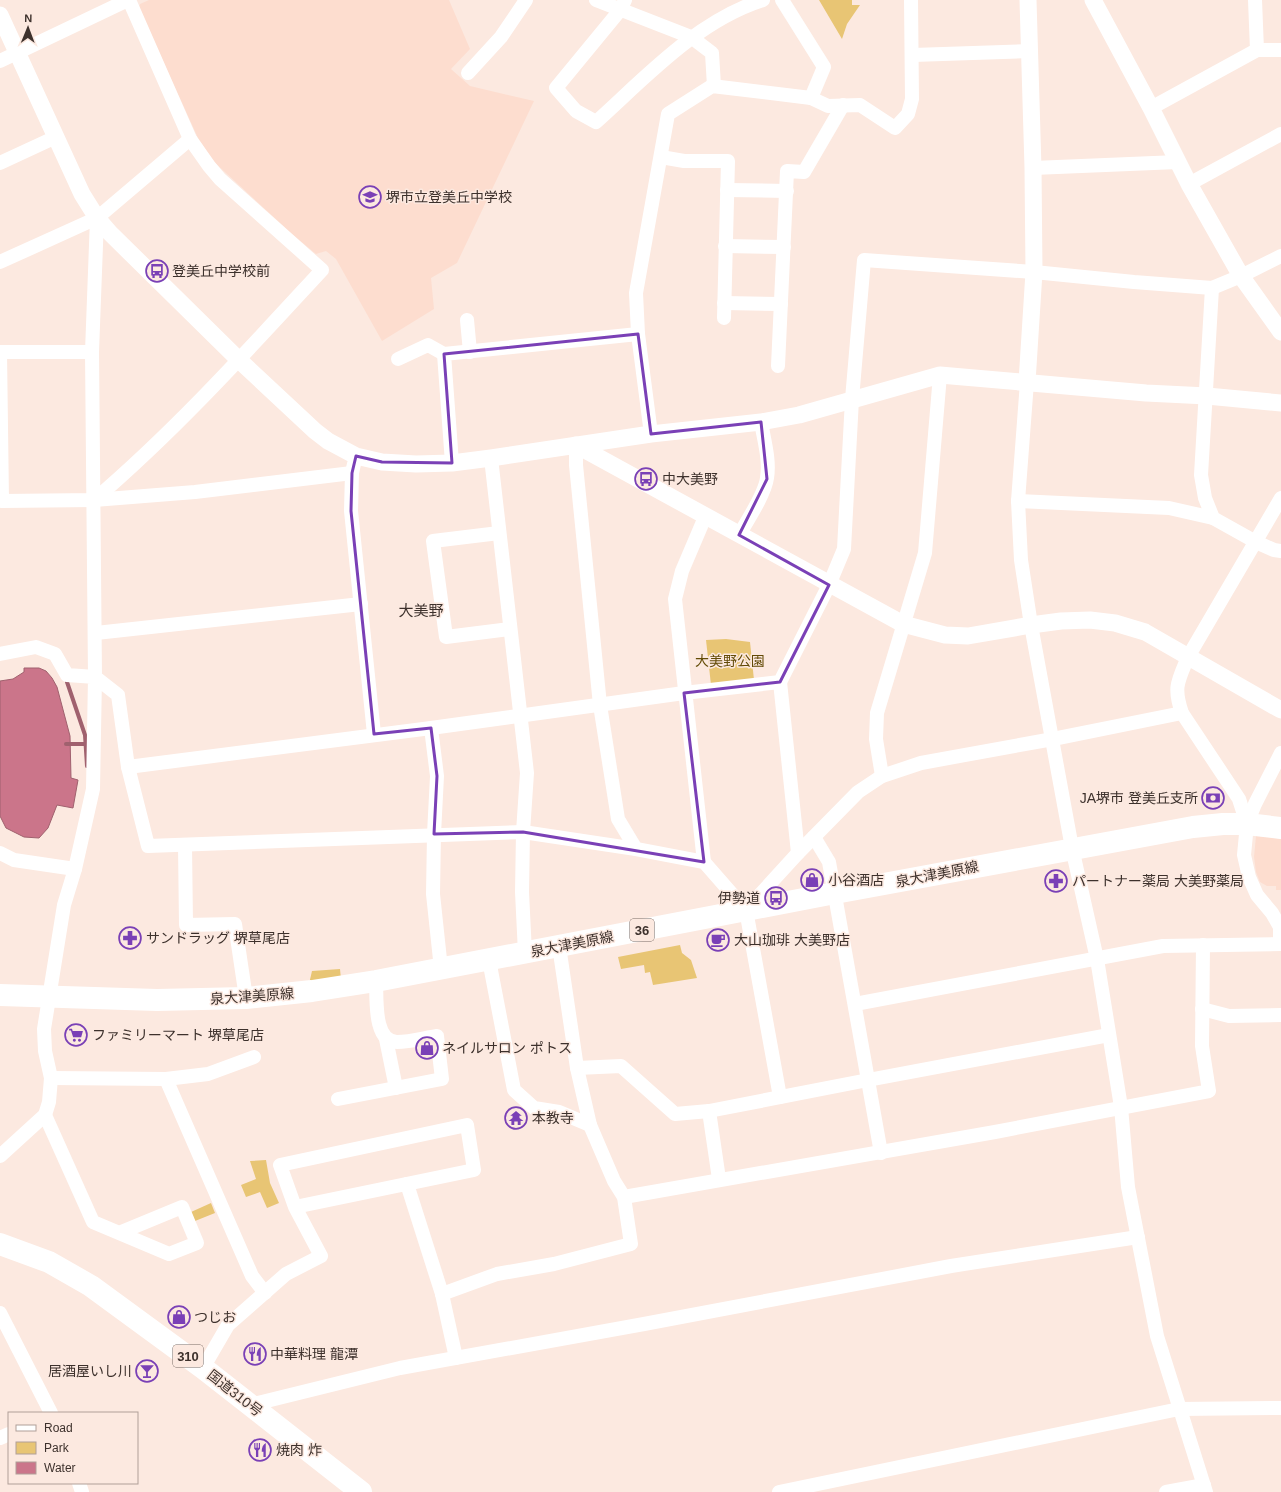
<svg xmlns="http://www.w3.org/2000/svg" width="1281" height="1492" font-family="Helvetica,'Noto Sans JP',sans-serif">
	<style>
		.built { fill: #fdddcf }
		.green { fill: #e8c574 }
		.water { fill: #cb758a; stroke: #a0616e }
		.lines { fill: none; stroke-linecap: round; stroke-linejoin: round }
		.stream { stroke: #a0616e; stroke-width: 4 }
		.minor { stroke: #fff; stroke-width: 14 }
		.tertiary { stroke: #fff; stroke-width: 17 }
		.primary { stroke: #fff; stroke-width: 22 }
		.trunk { stroke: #fff; stroke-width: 22 }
		.marked { fill: none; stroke: #7a40b6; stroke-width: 3; stroke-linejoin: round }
		.labels { text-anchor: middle; stroke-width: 3; stroke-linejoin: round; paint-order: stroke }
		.shield { fill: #fce9e0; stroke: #766862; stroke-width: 1 }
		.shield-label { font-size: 13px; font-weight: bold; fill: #3d312c }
		.poi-label { font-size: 14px; fill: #3d312c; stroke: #fce9e0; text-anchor: start }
		.park-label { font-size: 14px; fill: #634b06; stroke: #fce9e0 }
		.street-label { font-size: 14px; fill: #3d312c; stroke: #fce9e0 }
		.neighbourhood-label { font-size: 15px; fill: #3d312c; stroke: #fce9e0 }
	</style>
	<rect width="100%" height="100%" fill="#fce9e0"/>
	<g class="built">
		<polygon points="149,0 449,0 470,49 451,69 470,86 534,101 457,263 431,278 434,309 382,341 336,259 326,251 316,254 292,234 213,161 198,138 139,8 140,4"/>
		<polygon points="1256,836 1281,837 1281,890 1276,890 1276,886 1267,886 1260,882 1256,872 1254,857"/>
	</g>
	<g class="green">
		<polygon points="819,0 852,0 852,5 860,5 847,24 842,39"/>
		<polygon points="726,639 750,642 754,680 711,685 706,640"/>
		<polygon points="680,945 682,953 691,960 697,978 653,985 650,972 645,973 644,965 621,969 618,957"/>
		<polygon points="340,969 341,979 309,984 312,971"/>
		<polygon points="266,1160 270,1183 279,1203 267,1208 260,1192 246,1197 241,1185 256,1179 250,1161"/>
		<polygon points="211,1203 215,1213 195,1221 191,1212"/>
	</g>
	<polygon class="water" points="24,668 39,668 46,671 52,678 57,687 70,736 71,778 78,780 73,808 57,805 48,828 39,838 24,837 6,828 0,816 0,681 13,679 24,672"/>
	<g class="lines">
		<g class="stream">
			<polyline points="67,682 85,735 87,766"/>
			<polyline points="66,744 86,744"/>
		</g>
		<g class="minor">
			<polyline points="596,0 691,37 712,53 714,86"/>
			<path d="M625 0 621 9 556 88 576 111 596 122C646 77 697 21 763 0"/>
			<polyline points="782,0 824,67 811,98"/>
			<polyline points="1255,0 1257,50"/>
			<polyline points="913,55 1029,51"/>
			<polyline points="0,61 128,0"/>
			<polyline points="468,73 501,37 526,0"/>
			<polyline points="1151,108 1257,50 1281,50"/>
			<polyline points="661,157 684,161 728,161 724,318"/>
			<polyline points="0,163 56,137"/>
			<polyline points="1033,168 1178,162"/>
			<polyline points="1189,184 1281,134"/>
			<polyline points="727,190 787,191"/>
			<polyline points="97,218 92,352 95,677 118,695 128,767 148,846 523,832 636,849 704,862 746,910 780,1097"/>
			<polyline points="725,246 784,247"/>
			<polyline points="0,262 97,218 190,139"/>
			<polyline points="1212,288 1201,475 1205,498 1213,518 1256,542 1274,550 1281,551"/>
			<polyline points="724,303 781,304"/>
			<polyline points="467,320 470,352"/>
			<polyline points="0,352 2,501 94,500 195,492 352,473"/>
			<polyline points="1,352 92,352"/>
			<polyline points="398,359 428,345 444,354"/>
			<polyline points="778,366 787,171 804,172 843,105"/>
			<polyline points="1027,382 1018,501 1021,560 1031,625 1072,848 1097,959 1121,1107 1128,1187 1157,1336 1206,1492"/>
			<polyline points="651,434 638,334 636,293 668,114 712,86 811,98 828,106 860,105 895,128 908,114 912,99 911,0"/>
			<polyline points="576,445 576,465 600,705 618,819 636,849"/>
			<polyline points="491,458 527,773 523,832 522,892 525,953"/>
			<polyline points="452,463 444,354 638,334"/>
			<polyline points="354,464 352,473 351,511 374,734"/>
			<path d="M94 500C176 430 249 349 322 270L220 179 209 166 190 139 129 0"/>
			<polyline points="1018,501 1169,508 1213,518"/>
			<polyline points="499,533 433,541 446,637 510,629"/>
			<path d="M739 535C747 521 765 494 767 478 770 460 764 440 761 422"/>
			<polyline points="96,633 361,604"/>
			<polyline points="0,654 36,647 55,654 67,675 95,677 93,789 75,869 64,905 44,1029 45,1051 51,1078 49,1102 45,1115 0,1156"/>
			<polyline points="780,682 798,853"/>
			<polyline points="431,728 437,776 434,834 433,894 441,969"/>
			<polyline points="128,767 431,728 684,693 780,682 829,585 844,549 852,399 864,260 1034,272 1134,282 1212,288 1241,276 1281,256"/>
			<polyline points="882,776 876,739 877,713 925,553 940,375"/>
			<polyline points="1247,824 1255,804 1281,753"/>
			<polyline points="814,837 829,862 881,1153"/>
			<polyline points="185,845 186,925 235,924 246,998"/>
			<polyline points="0,853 14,860 75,869"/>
			<polyline points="704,862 675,599 682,571 705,517"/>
			<polyline points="746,910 798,853 858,792 882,776 921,763 1053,739 1182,713"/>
			<path d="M1280 944V927L1272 913 1257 895 1249 877 1244 855 1247 824 1239 799 1182 713C1173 687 1178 681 1188 657L1281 498"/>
			<polyline points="489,960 514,1090 534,1108 559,1112 590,1125"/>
			<polyline points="855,1004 1163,946 1281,944"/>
			<polyline points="1202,1009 1229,1016 1281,1015"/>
			<polyline points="386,1039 396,1088"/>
			<polyline points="577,1068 621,1066 675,1114 709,1111 868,1080 1109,1035"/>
			<polyline points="51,1078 166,1079 208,1074 254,1057"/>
			<polyline points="166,1079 252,1276 265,1293"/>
			<path d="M338 1099 442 1079 437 1036C424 1038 410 1042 397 1042 373 1042 377 998 376 981"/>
			<polyline points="709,1111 719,1179"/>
			<polyline points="45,1115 93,1222 169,1254 197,1243 182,1207 119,1233"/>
			<polyline points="407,1184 442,1294 456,1358"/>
			<polyline points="624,1197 995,1132 1209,1091 1202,1046 1203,945"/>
			<polyline points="442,1294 497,1274 554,1264 631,1244 624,1197 614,1181 590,1125 577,1068 559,946"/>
			<polyline points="0,1313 51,1413"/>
			<polyline points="203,1368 228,1325 286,1274 321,1256 295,1207 280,1165 467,1125 474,1170 295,1207"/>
			<polyline points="250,1405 400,1368 644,1324 951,1266 1138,1237"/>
			<polyline points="0,1438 9,1434"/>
			<polyline points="79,1483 82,1492"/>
			<polyline points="779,1492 1179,1409 1281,1408"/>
			<polyline points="1166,1492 1204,1485"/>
		</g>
		<g class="tertiary">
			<polyline points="1093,0 1151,108 1189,184 1241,276 1281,332"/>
			<polyline points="0,15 82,194 97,218 110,233 239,360 315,431 328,441 356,456 382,462 416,464 452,463 491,458 651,434 761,422 799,415 940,375 1146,393 1207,396 1281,403"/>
			<polyline points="1027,382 1034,272 1033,168 1028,0"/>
			<polyline points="576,445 903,624 945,635 968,636 1031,625 1061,621 1090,620 1115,623 1145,632 1281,710"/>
		</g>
		<polyline class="primary" points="0,995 157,1000 246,998 312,991 376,981 835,893 1193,827 1223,824 1247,824 1281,828"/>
		<polyline class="trunk" points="0,1244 49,1262 91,1286 203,1368 361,1492"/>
	</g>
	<path class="marked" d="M638 334 651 434 761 422 767 479 739 535 829 585 780 682 684 693 704 862 523 832 434 834 437 776 431 728 374 734 351 511 352 473 356 456 382 462 452 463 444 354Z"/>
	<defs>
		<g id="school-ring" transform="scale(1.15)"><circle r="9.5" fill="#fce9e0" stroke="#7a40b6" stroke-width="1.5"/><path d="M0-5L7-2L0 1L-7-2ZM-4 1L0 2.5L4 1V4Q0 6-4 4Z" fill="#7a40b6"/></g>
		<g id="bus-ring" transform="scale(1.15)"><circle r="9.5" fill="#fce9e0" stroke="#7a40b6" stroke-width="1.5"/><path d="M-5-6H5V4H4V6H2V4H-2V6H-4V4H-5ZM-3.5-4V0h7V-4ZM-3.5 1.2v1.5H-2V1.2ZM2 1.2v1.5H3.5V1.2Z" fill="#7a40b6"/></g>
		<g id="bank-ring" transform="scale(1.15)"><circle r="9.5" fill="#fce9e0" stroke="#7a40b6" stroke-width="1.5"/><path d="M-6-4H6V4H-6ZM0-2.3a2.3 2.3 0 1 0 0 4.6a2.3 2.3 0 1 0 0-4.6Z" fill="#7a40b6"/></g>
		<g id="shop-ring" transform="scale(1.15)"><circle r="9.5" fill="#fce9e0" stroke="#7a40b6" stroke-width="1.5"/><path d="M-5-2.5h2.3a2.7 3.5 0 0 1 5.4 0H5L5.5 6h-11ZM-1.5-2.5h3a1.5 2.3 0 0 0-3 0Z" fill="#7a40b6"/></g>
		<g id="pharmacy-ring" transform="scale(1.15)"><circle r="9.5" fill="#fce9e0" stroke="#7a40b6" stroke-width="1.5"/><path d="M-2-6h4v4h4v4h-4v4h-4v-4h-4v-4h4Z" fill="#7a40b6"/></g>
		<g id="cafe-ring" transform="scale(1.15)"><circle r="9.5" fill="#fce9e0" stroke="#7a40b6" stroke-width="1.5"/><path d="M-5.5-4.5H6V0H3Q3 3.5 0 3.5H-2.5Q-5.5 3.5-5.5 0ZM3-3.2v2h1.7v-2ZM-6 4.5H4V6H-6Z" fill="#7a40b6"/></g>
		<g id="supermarket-ring" transform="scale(1.15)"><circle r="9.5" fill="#fce9e0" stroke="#7a40b6" stroke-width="1.5"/><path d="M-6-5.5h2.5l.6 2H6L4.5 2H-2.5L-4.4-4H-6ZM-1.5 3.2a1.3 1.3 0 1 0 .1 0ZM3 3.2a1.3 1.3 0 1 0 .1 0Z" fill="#7a40b6"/></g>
		<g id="temple-ring" transform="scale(1.15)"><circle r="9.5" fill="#fce9e0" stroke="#7a40b6" stroke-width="1.5"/><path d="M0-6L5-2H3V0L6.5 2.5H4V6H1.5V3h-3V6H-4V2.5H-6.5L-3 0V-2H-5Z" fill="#7a40b6"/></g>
		<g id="restaurant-ring" transform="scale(1.15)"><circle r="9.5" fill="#fce9e0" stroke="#7a40b6" stroke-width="1.5"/><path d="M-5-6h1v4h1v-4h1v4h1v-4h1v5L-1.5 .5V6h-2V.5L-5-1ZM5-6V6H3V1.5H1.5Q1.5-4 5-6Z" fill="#7a40b6"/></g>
		<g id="bar-ring" transform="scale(1.15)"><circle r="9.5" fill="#fce9e0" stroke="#7a40b6" stroke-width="1.5"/><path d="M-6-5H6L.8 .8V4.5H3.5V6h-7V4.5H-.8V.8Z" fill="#7a40b6"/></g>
	</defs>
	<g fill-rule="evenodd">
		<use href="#school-ring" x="370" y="197"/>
		<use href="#bus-ring" x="157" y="271"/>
		<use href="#bus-ring" x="646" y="479"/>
		<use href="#bank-ring" x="1213" y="798"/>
		<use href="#shop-ring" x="812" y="880"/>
		<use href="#pharmacy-ring" x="1056" y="881"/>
		<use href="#bus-ring" x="776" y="898"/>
		<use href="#pharmacy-ring" x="130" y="938"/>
		<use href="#cafe-ring" x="718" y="940"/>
		<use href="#supermarket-ring" x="76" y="1035"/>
		<use href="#shop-ring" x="427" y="1048"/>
		<use href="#temple-ring" x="516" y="1118"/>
		<use href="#shop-ring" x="179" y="1317"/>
		<use href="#restaurant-ring" x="255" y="1354"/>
		<use href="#bar-ring" x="147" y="1371"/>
		<use href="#restaurant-ring" x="260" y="1450"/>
	</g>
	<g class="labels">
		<g class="shield">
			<rect x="630" y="919" width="24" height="22" rx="3"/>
			<rect x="173" y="1345" width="30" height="22" rx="3"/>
		</g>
		<g class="shield-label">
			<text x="642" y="935">36</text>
			<text x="188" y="1361">310</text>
		</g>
		<g class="poi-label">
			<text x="386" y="202">堺市立登美丘中学校</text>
			<text x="172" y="276">登美丘中学校前</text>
			<text x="662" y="484">中大美野</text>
			<text x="1198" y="803" text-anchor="end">JA堺市 登美丘支所</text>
			<text x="828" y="885">小谷酒店</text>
			<text x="1072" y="886">パートナー薬局 大美野薬局</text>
			<text x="760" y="903" text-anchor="end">伊勢道</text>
			<text x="146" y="943">サンドラッグ 堺草尾店</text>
			<text x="734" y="945">大山珈琲 大美野店</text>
			<text x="92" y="1040">ファミリーマート 堺草尾店</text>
			<text x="442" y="1053">ネイルサロン ポトス</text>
			<text x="532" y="1123">本教寺</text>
			<text x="194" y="1322">つじお</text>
			<text x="270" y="1359">中華料理 龍潭</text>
			<text x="132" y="1376" text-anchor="end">居酒屋いし川</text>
			<text x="276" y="1455">焼肉 炸</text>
		</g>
		<g class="park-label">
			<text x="730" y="666">大美野公園</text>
		</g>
		<g class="street-label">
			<text transform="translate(937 874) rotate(-11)" y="5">泉大津美原線</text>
			<text transform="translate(572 944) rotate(-11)" y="5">泉大津美原線</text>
			<text transform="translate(252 996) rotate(-4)" y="5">泉大津美原線</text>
			<text transform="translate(235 1393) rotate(38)" y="5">国道310号</text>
		</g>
		<g class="neighbourhood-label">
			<text x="421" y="616">大美野</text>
		</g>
	</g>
	<rect x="8" y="1412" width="130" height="72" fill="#fce9e0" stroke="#b09f98"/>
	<rect x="16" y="1425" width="20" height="6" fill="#ffffff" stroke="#b09f98"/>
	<text x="44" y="1432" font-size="12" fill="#3d312c">Road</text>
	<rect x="16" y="1442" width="20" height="12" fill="#e8c574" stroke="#b09f98"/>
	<text x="44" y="1452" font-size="12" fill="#3d312c">Park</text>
	<rect x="16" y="1462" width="20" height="12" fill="#cb758a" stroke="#b09f98"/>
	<text x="44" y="1472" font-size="12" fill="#3d312c">Water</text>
	<g transform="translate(28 28) rotate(1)" stroke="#fce9e0" stroke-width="3" paint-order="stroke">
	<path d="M0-3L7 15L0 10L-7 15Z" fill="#3d312c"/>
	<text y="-6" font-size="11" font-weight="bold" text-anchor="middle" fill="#3d312c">N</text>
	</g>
</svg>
